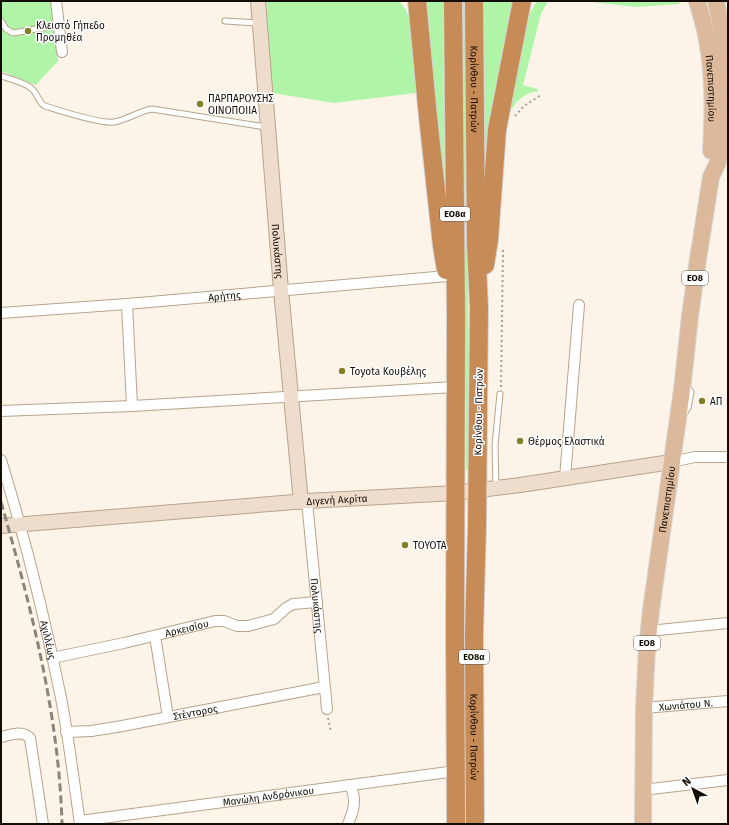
<svg xmlns="http://www.w3.org/2000/svg" width="729" height="825" font-family="'Fira Sans',sans-serif">
	<style>
		.green { fill: #b0f5a7 }
		.lines { fill: none; stroke-linecap: round; stroke-linejoin: round }
		.lane-casing { stroke: #b9a38a; stroke-width: 7 }
		.street-casing { stroke: #b9a38a; stroke-width: 12 }
		.secondary-casing { stroke: #b9a38a; stroke-width: 16 }
		.primary-casing { stroke: #d5d3d2; stroke-width: 18 }
		.highway-casing { stroke: #d5d3d2; stroke-width: 20 }
		.path { stroke: #a69d93; stroke-width: 2; stroke-dasharray: 2 3; stroke-linecap: butt }
		.lane { stroke: #fff; stroke-width: 5 }
		.street { stroke: #fff; stroke-width: 10 }
		.secondary { stroke: #eedccd; stroke-width: 14 }
		.primary { stroke: #ddb99b; stroke-width: 16 }
		.highway { stroke: #c78b58; stroke-width: 18 }
		.rail { stroke: #8c847b; stroke-width: 3; stroke-dasharray: 8 4; stroke-linecap: butt }
		.poi-dot { fill: #858028; stroke: #fff; stroke-width: 1.5 }
		.labels { text-anchor: middle; stroke-width: 3; stroke-linejoin: round; paint-order: stroke }
		.shield { fill: #fff; stroke: #5a5650; stroke-width: 1 }
		.shield-label { font-size: 9px; font-weight: bold; fill: #140d05 }
		.poi-label { font-size: 10px; fill: #140d05; stroke: #fff; text-anchor: start }
		.street-label { font-size: 10px; fill: #140d05; stroke: #fff }
	</style>
	<rect width="100%" height="100%" fill="#fdf4e9"/>
	<g class="green">
		<polygon points="1,1 52,1 58,61 36,85 1,71"/>
		<polygon points="266,1 399,1 406,10 410,20 416,93 334,103 272,93"/>
		<polygon points="424,1 443,1 445,208"/>
		<polygon points="461,1 465,1 470,470 466,470 466,402 464,378"/>
		<polygon points="484,1 516,1 485,182 484,24"/>
		<path d="M537 1H548L541 14 523 85 537 89 539 91C527 92 517 99 512 109L509 108 527 18Z"/>
		<polygon points="583,1 677,1 680,4 636,7"/>
	</g>
	<g class="lines">
		<g class="lane-casing">
			<g id="lane">
				<polyline points="1,21 6,29 13,33 59,25"/>
				<polyline points="225,21 258,23"/>
				<path d="M1 76C10 79 24 82 31 88 38 93 38 103 45 106 61 111 99 124 114 122 127 120 139 111 152 109L266 127"/>
				<polyline points="683,415 688,408 691,392 686,385"/>
				<polyline points="496,487 495,445 500,394"/>
			</g>
		</g>
		<g class="street-casing">
			<g id="street">
				<polyline points="56,1 62,52"/>
				<polyline points="127,304 132,406"/>
				<path id="s1" d="M1 313 127 304 447 276"/>
				<polyline points="1,411 132,406 455,387"/>
				<path id="s2" d="M1 460C25 538 45 618 61 698 69 740 74 782 80 824"/>
				<polyline points="671,462 695,457 728,457"/>
				<polyline points="565,478 579,305"/>
				<path id="s3" d="M307 501 327 709"/>
				<polyline points="649,631 728,623"/>
				<polyline points="155,636 168,717"/>
				<path id="s4" d="M52 658 124 643 215 621H224L237 626H248L274 619 286 608 293 604 317 602"/>
				<path id="s5" d="M644 708 728 701"/>
				<path id="s6" d="M66 732 91 731 117 727 324 687"/>
				<path d="M1 737C10 735 22 730 30 738L43 824"/>
				<polyline points="642,790 728,780"/>
				<path id="s7" d="M80 821 456 771"/>
				<path d="M348 824C354 810 357 799 350 785"/>
			</g>
		</g>
		<g class="secondary-casing">
			<g id="secondary">
				<path id="s8" d="M258 1 281 290 301 502"/>
				<path id="s9" d="M1 526 307 501 456 493 520 485 671 462"/>
			</g>
		</g>
		<g class="primary-casing">
			<g id="primary">
				<path id="s10" d="M697 1C701 14 705 27 707 40 714 77 713 114 711 151"/>
				<path id="s11" d="M643 824 644 708 647 649 651 610 682 390 690 316 698 259 711 177 718 162 725 120 727 79 726 65 722 30 716 1"/>
			</g>
		</g>
		<g class="highway-casing">
			<g id="highway">
				<polyline points="417,1 428,117 442,246 446,270"/>
				<polyline points="453,1 456,316 455,635 456,824"/>
				<path id="s12" d="M474 1 476 242 479 307 477 526 474 635 475 824"/>
				<polyline points="485,265 489,240 497,130 522,1"/>
			</g>
		</g>
		<g class="path">
			<polyline points="515,116 524,106 541,95"/>
			<polyline points="501,387 503,250"/>
			<polyline points="328,718 331,732"/>
		</g>
		<use href="#lane" class="lane"/>
		<use href="#street" class="street"/>
		<use href="#secondary" class="secondary"/>
		<use href="#primary" class="primary"/>
		<use href="#highway" class="highway"/>
		<path class="rail" d="M1 502C31 607 59 714 62 824"/>
	</g>
	<g class="poi-dot">
		<circle cx="28" cy="31" r="4"/>
		<circle cx="200" cy="104" r="4"/>
		<circle cx="342" cy="371" r="4"/>
		<circle cx="702" cy="401" r="4"/>
		<circle cx="520" cy="441" r="4"/>
		<circle cx="405" cy="545" r="4"/>
	</g>
	<g class="labels">
		<g class="shield">
			<rect x="440" y="207" width="30" height="14" rx="3"/>
			<rect x="682" y="271" width="26" height="14" rx="3"/>
			<rect x="634" y="636" width="26" height="14" rx="3"/>
			<rect x="459" y="650" width="30" height="14" rx="3"/>
		</g>
		<g class="shield-label">
			<text x="455" y="217">ΕΟ8α</text>
			<text x="695" y="281">ΕΟ8</text>
			<text x="647" y="646">ΕΟ8</text>
			<text x="474" y="660">ΕΟ8α</text>
		</g>
		<g class="poi-label">
			<text x="36" y="29">Κλειστό Γήπεδο<tspan x="36" dy="12">Προμηθέα</tspan></text>
			<text x="208" y="102">ΠΑΡΠΑΡΟΥΣΗΣ<tspan x="208" dy="12">ΟΙΝΟΠΟΙΙΑ</tspan></text>
			<text x="350" y="375">Toyota Κουβέλης</text>
			<text x="710" y="405">ΑΠ</text>
			<text x="528" y="445">Θέρμος Ελαστικά</text>
			<text x="413" y="549">TOYOTA</text>
		</g>
		<g class="street-label">
			<text dy="4" stroke="none"><textPath href="#s10" startOffset="89">Πανεπιστημίου</textPath></text>
			<text dy="4" stroke="none"><textPath href="#s12" startOffset="88">Κορίνθου - Πατρών</textPath></text>
			<text dy="4" stroke="none"><textPath href="#s8" startOffset="251">Πολυκάστης</textPath></text>
			<text dy="4" stroke="none"><textPath href="#s1" startOffset="224">Αρήτης</textPath></text>
			<text transform="translate(478 412) rotate(-89)" y="4">Κορίνθου - Πατρών</text>
			<text dy="4" stroke="none"><textPath href="#s11" startOffset="326">Πανεπιστημίου</textPath></text>
			<text dy="4" stroke="none"><textPath href="#s9" startOffset="337">Διγενή Ακρίτα</textPath></text>
			<text dy="4" stroke="none"><textPath href="#s3" startOffset="105">Πολυκάστης</textPath></text>
			<text dy="4" stroke="none"><textPath href="#s4" startOffset="138">Αρκεισίου</textPath></text>
			<text dy="4" stroke="none"><textPath href="#s2" startOffset="186">Αχιλλέως</textPath></text>
			<text dy="4" stroke="none"><textPath href="#s5" startOffset="42">Χωνιάτου Ν.</textPath></text>
			<text dy="4" stroke="none"><textPath href="#s6" startOffset="131">Στέντορος</textPath></text>
			<text dy="4" stroke="none"><textPath href="#s12" startOffset="736">Κορίνθου - Πατρών</textPath></text>
			<text dy="4" stroke="none"><textPath href="#s7" startOffset="190">Μανώλη Ανδρόνικου</textPath></text>
		</g>
	</g>
	<rect width="729" height="825" fill="none" stroke="#140d05" stroke-width="4"/>
	<g transform="translate(693 789) rotate(319)" stroke="#ffffff" stroke-width="3" paint-order="stroke">
	<path d="M0-3L7 15L0 10L-7 15Z" fill="#140d05"/>
	<text y="-6" font-size="11" font-weight="bold" text-anchor="middle" fill="#140d05">N</text>
	</g>
</svg>
